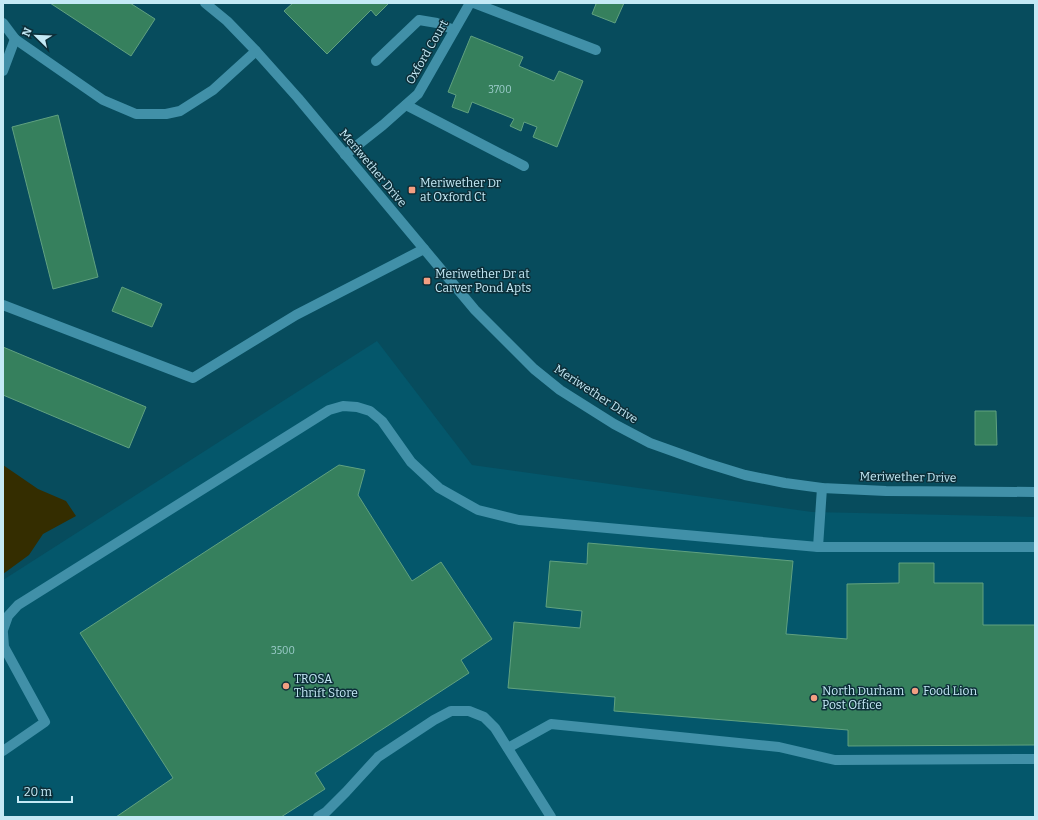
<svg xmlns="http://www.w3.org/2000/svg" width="1038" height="820" font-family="Bitter,serif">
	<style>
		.built { fill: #04576b }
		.water { fill: #342d00 }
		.building { fill: #36805d; stroke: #60a180 }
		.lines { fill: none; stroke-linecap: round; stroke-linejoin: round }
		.minor { stroke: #4190a8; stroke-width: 10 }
		.poi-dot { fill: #f39f82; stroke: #0d2f39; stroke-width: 1.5 }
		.labels { text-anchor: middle; stroke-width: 3; stroke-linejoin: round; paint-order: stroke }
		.number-label { font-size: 10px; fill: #a0cfcf }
		.street-label { font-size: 12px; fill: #c4e9f5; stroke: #0d2f39 }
		.poi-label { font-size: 12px; fill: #c4e9f5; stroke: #0d2f39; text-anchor: start }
	</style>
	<rect width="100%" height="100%" fill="#074c5d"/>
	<polygon class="built" points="377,341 472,465 812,512 1035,517 1035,817 3,817 3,580"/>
	<polygon class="water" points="3,465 38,489 66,501 76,516 43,534 29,555 3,574"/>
	<g class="building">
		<polygon points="50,3 130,3 155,19 131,56"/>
		<polygon points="293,3 389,3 376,16 371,10 327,54 284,11"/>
		<polygon points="594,3 624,3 615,23 592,14 596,4"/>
		<polygon points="471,36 523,57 519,66 554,81 559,71 583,81 557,147 533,137 537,127 524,122 521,131 510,126 514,119 472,102 468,113 452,107 456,95 448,92"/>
		<polygon points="58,115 98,277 53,289 12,127"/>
		<polygon points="122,287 162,304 152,327 112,311"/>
		<polygon points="3,347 146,407 129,448 3,395"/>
		<polygon points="975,411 996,411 997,445 975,445"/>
		<polygon points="339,465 365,470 358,495 412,581 441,562 492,639 461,660 469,673 315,773 325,789 281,817 116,817 173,778 80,633"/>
		<polygon points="588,543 793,561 786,634 847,639 847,584 899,583 899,563 934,563 934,583 983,583 983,625 1035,625 1035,745 848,746 848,730 614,711 615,697 508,688 514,622 580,628 582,611 546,607 550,561 587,564"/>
	</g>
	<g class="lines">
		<g class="minor">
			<polyline points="205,3 227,21 256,51 298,98 475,310 534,369 560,390 614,424 650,443 706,463 745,475 785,483 822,488 886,491 1035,492"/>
			<polyline points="474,3 596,50"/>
			<polyline points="3,23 15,39 103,100 136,114 166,114 180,111 213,90 256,51"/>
			<polyline points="376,61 419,20 437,23 454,30"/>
			<polyline points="3,71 15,39"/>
			<polyline points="406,105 524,166"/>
			<polyline points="345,155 383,125 418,94 470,3"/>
			<polyline points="3,305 193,378 296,315 424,249"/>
			<polyline points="818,547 822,488"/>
			<polyline points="3,630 8,616 18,605 329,410 343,406 357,407 370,411 382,421 411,462 439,488 478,510 519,520 818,547 1035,547"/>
			<polyline points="3,633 4,647 45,722 3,751"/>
			<polyline points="508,748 551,724 779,747 835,760 1035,759"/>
			<polyline points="318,817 326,812 346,792 378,757 434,720 451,711 469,711 484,717 495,728 551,817"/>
		</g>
	</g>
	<g class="poi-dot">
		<rect x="408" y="186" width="8" height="8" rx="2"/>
		<rect x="423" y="277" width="8" height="8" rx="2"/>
		<circle cx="286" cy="686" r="4"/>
		<circle cx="915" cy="691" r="4"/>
		<circle cx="814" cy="698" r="4"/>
	</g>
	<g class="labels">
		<g class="number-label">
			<text x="500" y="93">3700</text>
			<text x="283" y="654">3500</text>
		</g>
		<g class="street-label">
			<text transform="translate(427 52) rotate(-60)" y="4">Oxford Court</text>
			<text transform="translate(373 168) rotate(50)" y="4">Meriwether Drive</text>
			<text transform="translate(596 394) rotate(33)" y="4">Meriwether Drive</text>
			<text transform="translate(908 477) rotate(1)" y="4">Meriwether Drive</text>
		</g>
		<g class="poi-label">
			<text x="420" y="187">Meriwether Dr<tspan x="420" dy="14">at Oxford Ct</tspan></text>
			<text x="435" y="278">Meriwether Dr at<tspan x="435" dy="14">Carver Pond Apts</tspan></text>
			<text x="294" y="683">TROSA<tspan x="294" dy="14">Thrift Store</tspan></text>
			<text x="822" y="695">North Durham<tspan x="822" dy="14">Post Office</tspan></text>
			<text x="923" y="695">Food Lion</text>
		</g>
	</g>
	<rect width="1038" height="820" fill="none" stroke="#c4e9f5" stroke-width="8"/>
	<g transform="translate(36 36) rotate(293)" stroke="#0d2f39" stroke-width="3" paint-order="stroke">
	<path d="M0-3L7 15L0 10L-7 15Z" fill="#c4e9f5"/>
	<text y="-6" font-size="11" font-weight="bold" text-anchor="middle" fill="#c4e9f5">N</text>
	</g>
	<path d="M18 796v6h54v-6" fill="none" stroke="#c4e9f5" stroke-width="2"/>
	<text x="24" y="796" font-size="12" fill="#c4e9f5" stroke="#0d2f39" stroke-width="3" paint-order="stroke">20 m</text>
</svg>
